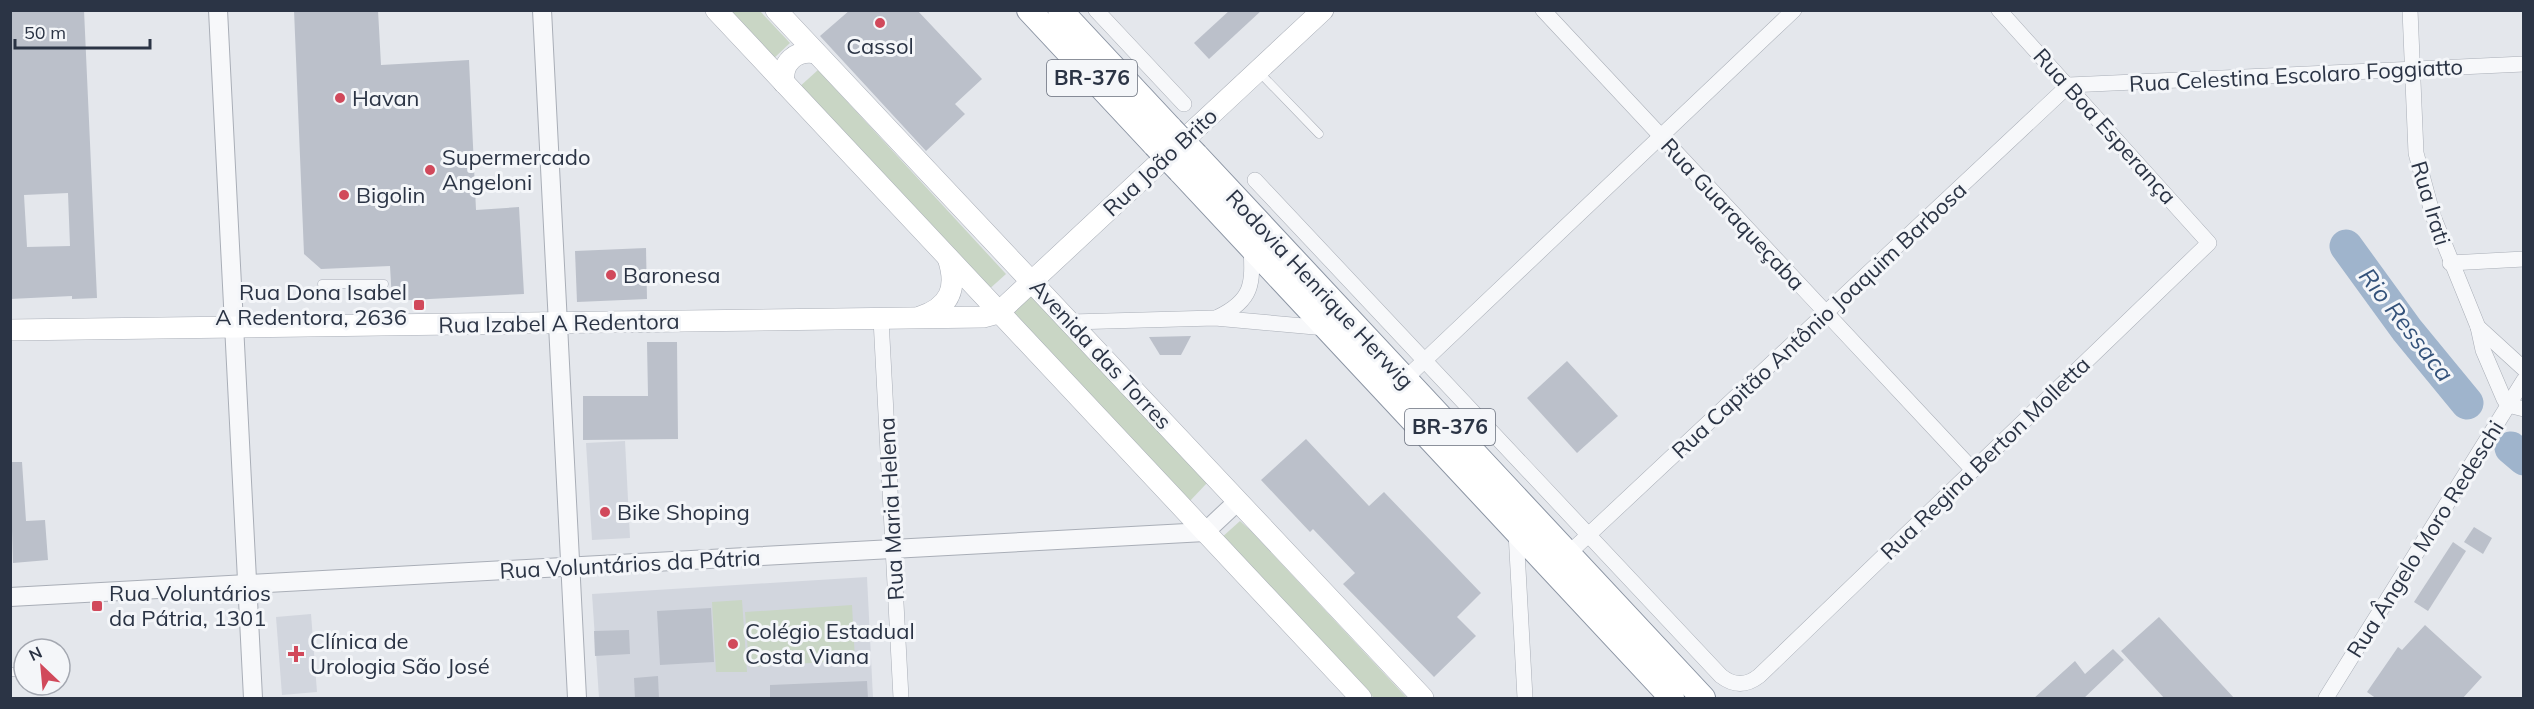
<svg xmlns="http://www.w3.org/2000/svg" width="2534" height="709" font-family="Mulish,sans-serif">
	<style>
		.built { fill: #d2d6de }
		.green { fill: #c9d6c5 }
		.lines { fill: none; stroke-linecap: round; stroke-linejoin: round }
		.river { stroke: #9fb4cc; stroke-width: 33 }
		.building { fill: #bbc0ca; fill-rule: evenodd }
		.service-casing { stroke: #a9aeb7; stroke-width: 9 }
		.minor-casing { stroke: #a9aeb7; stroke-width: 16 }
		.tertiary-casing { stroke: #a9aeb7; stroke-width: 20 }
		.secondary-casing { stroke: #a9aeb7; stroke-width: 22 }
		.trunk-casing { stroke: #8b94a3; stroke-width: 26 }
		.service { stroke: #f7f8fa; stroke-width: 8 }
		.minor { stroke: #f7f8fa; stroke-width: 15 }
		.tertiary { stroke: #f7f8fa; stroke-width: 18 }
		.secondary { stroke: #fff; stroke-width: 21 }
		.trunk { stroke: #fff; stroke-width: 24 }
		.trunk-bridge-casing { stroke: #8b94a3; stroke-width: 26; stroke-linecap: butt }
		.trunk-bridge { stroke: #fff; stroke-width: 24 }
		.poi-dot { fill: #d1495b; stroke: #f4f6f9; stroke-width: 2 }
		.labels { text-anchor: middle; stroke-width: 6; stroke-linejoin: round; paint-order: stroke }
		.shield { fill: #f4f6f9; stroke: #676e7b; stroke-width: 1.5 }
		.shield-label { font-size: 21px; font-weight: bold; fill: #2b3445 }
		.poi-label { font-size: 22px; fill: #2b3445; stroke: #f4f6f9; text-anchor: start }
		.street-label { font-size: 22px; fill: #2b3445; stroke: #f4f6f9 }
		.water-label { font-size: 24px; font-style: italic; fill: #34527a; stroke: #f4f6f9 }
	</style>
	<rect width="100%" height="100%" fill="#e4e7ec"/>
	<g class="built">
		<polygon points="625,441 630,538 592,540 586,443"/>
		<polygon points="867,577 873,698 599,698 592,594"/>
		<polygon points="311,614 317,692 282,695 276,617"/>
	</g>
	<g class="green">
		<polygon points="725,11 760,11 790,43 771,61"/>
		<polygon points="818,70 1006,274 986,292 797,89"/>
		<polygon points="1031,296 1207,483 1188,503 1009,311"/>
		<polygon points="1240,521 1251,531 1407,698 1374,698 1220,539"/>
		<polygon points="742,600 747,672 716,672 712,602"/>
		<polygon points="852,605 855,660 749,667 745,612"/>
	</g>
	<g class="lines">
		<g class="river">
			<polyline points="2346,246 2407,330 2467,403"/>
			<polyline points="2511,448 2524,459"/>
		</g>
	</g>
	<g class="building">
		<path d="M10 10H84L97 298 72 299V296L10 299ZM68 193 70 246 27 247 24 195Z"/>
		<polygon points="294,10 378,10 381,65 469,60 476,210 519,207 524,294 392,301 390,266 321,269 304,254"/>
		<polygon points="850,10 917,10 982,79 955,104 965,114 926,151 820,36"/>
		<polygon points="1230,10 1262,10 1209,59 1194,43"/>
		<polygon points="646,248 647,299 577,302 575,251"/>
		<polygon points="1191,336 1181,355 1160,355 1149,337"/>
		<polygon points="647,342 677,342 678,439 583,440 583,396 648,396"/>
		<polygon points="1567,361 1618,416 1577,453 1527,398"/>
		<polygon points="1306,439 1369,506 1384,492 1481,593 1457,617 1476,636 1434,677 1343,584 1355,573 1313,529 1310,532 1261,480"/>
		<polygon points="10,462 22,462 26,521 45,520 48,560 13,563"/>
		<polygon points="2474,527 2492,538 2483,554 2464,542"/>
		<polygon points="2453,542 2466,551 2428,611 2414,602"/>
		<polygon points="711,608 714,662 660,665 657,611"/>
		<polygon points="2159,617 2235,699 2165,699 2121,651"/>
		<polygon points="2425,625 2482,677 2462,699 2377,699 2367,692 2398,647 2402,650"/>
		<polygon points="629,630 630,654 595,656 594,631"/>
		<polygon points="2113,649 2124,660 2083,699 2033,699 2075,661 2085,674"/>
		<polygon points="658,676 659,699 635,699 634,678"/>
		<polygon points="867,681 868,699 770,699 770,685"/>
	</g>
	<g class="lines">
		<g class="service-casing">
			<g id="service">
				<polyline points="1259,72 1319,134"/>
				<polyline points="322,284 384,284"/>
				<polyline points="10,672 24,672"/>
			</g>
		</g>
		<g class="minor-casing">
			<g id="minor">
				<polyline points="1096,10 1184,104"/>
				<polyline points="1543,10 1973,470"/>
				<polyline points="2410,10 2416,153 2433,216 2478,327 2524,369"/>
				<polyline points="2069,85 2524,64"/>
				<path d="M1255 180 1721 676C1734 686 1746 686 1759 676L2209 243 1999 10"/>
				<polyline points="2450,263 2524,259"/>
				<path d="M1218 317C1253 300 1253 284 1251 248"/>
				<polyline points="881,319 901,698"/>
				<polyline points="1071,322 1215,318 1326,328"/>
				<polyline points="2478,327 2483,350 2504,399 2508,405 2524,409"/>
				<polyline points="1405,379 1794,10"/>
				<polyline points="1516,532 1525,698"/>
				<polyline points="1568,554 2069,85"/>
				<polyline points="2326,698 2524,380"/>
			</g>
		</g>
		<g class="tertiary-casing">
			<g id="tertiary">
				<polyline points="218,10 253,698"/>
				<polyline points="542,10 577,698"/>
				<polyline points="10,597 1205,532 1238,501"/>
			</g>
		</g>
		<g class="secondary-casing">
			<g id="secondary">
				<polyline points="716,10 1361,698"/>
				<polyline points="776,10 1423,698"/>
				<path d="M784 83C781 63 796 49 816 53"/>
				<path d="M920 317C950 307 958 288 948 258"/>
				<polyline points="10,330 983,317 998,313 1323,10"/>
			</g>
		</g>
		<g class="trunk-casing">
			<g id="trunk">
				<polyline points="1029,10 1155,145"/>
				<polyline points="1060,10 1171,129"/>
				<polyline points="1196,155 1703,698"/>
				<polyline points="1180,171 1672,698"/>
			</g>
		</g>
		<use href="#service" class="service"/>
		<use href="#minor" class="minor"/>
		<use href="#tertiary" class="tertiary"/>
		<use href="#secondary" class="secondary"/>
		<use href="#trunk" class="trunk"/>
		<g class="trunk-bridge-casing">
			<g id="trunk-bridge">
				<polyline points="1171,129 1196,155"/>
				<polyline points="1155,145 1180,171"/>
			</g>
		</g>
		<use href="#trunk-bridge" class="trunk-bridge"/>
	</g>
	<g class="poi-dot">
		<circle cx="880" cy="23" r="6"/>
		<circle cx="340" cy="98" r="6"/>
		<circle cx="430" cy="170" r="6"/>
		<circle cx="344" cy="195" r="6"/>
		<circle cx="611" cy="275" r="6"/>
		<rect x="413" y="299" width="12" height="12" rx="3"/>
		<circle cx="605" cy="512" r="6"/>
		<rect x="91" y="600" width="12" height="12" rx="3"/>
		<circle cx="733" cy="644" r="6"/>
		<path d="M293 645h6v6h6v6h-6v6h-6v-6h-6v-6h6z"/>
	</g>
	<g class="labels">
		<g class="shield">
			<rect x="1047" y="60" width="90" height="36" rx="4.5"/>
			<rect x="1405" y="409" width="90" height="36" rx="4.5"/>
		</g>
		<g class="shield-label">
			<text x="1092" y="85">BR-376</text>
			<text x="1450" y="434">BR-376</text>
		</g>
		<g class="poi-label">
			<text x="880" y="54" text-anchor="middle">Cassol</text>
			<text x="352" y="106">Havan</text>
			<text x="442" y="165">Supermercado<tspan x="442" dy="25">Angeloni</tspan></text>
			<text x="356" y="203">Bigolin</text>
			<text x="623" y="283">Baronesa</text>
			<text x="407" y="300" text-anchor="end">Rua Dona Isabel<tspan x="407" dy="25">A Redentora, 2636</tspan></text>
			<text x="617" y="520">Bike Shoping</text>
			<text x="109" y="601">Rua Voluntários<tspan x="109" dy="25">da Pátria, 1301</tspan></text>
			<text x="745" y="639">Colégio Estadual<tspan x="745" dy="25">Costa Viana</tspan></text>
			<text x="310" y="649">Clínica de<tspan x="310" dy="25">Urologia São José</tspan></text>
		</g>
		<g class="street-label">
			<text transform="translate(2296 75) rotate(-3)" y="8">Rua Celestina Escolaro Foggiatto</text>
			<text transform="translate(2105 126) rotate(48)" y="8">Rua Boa Esperança</text>
			<text transform="translate(1160 162) rotate(-43)" y="8">Rua João Brito</text>
			<text transform="translate(2431 203) rotate(73)" y="8">Rua Irati</text>
			<text transform="translate(1733 214) rotate(47)" y="8">Rua Guaraqueçaba</text>
			<text transform="translate(1320 289) rotate(47)" y="8">Rodovia Henrique Herwig</text>
			<text transform="translate(1819 320) rotate(-43)" y="8">Rua Capitão Antônio Joaquim Barbosa</text>
			<text transform="translate(559 323) rotate(-1)" y="8">Rua Izabel A Redentora</text>
			<text transform="translate(1101 354) rotate(47)" y="8">Avenida das Torres</text>
			<text transform="translate(1985 458) rotate(-44)" y="8">Rua Regina Berton Molletta</text>
			<text transform="translate(891 509) rotate(-93)" y="8">Rua Maria Helena</text>
			<text transform="translate(2425 539) rotate(-58)" y="8">Rua Ângelo Moro Redeschi</text>
			<text transform="translate(630 564) rotate(-3)" y="8">Rua Voluntários da Pátria</text>
		</g>
		<g class="water-label">
			<text transform="translate(2406 325) rotate(52)" y="8">Rio Ressaca</text>
		</g>
	</g>
	<rect width="2534" height="709" fill="none" stroke="#2b3445" stroke-width="24"/>
	<g transform="translate(42 667) rotate(334)"><circle r="28" fill="#f4f6f9" stroke="#a4a8b1" stroke-width="1.5"/>
	<path d="M0-4.5L10 22L0 15L-10 22Z" fill="#d1495b"/>
	<text y="-9" font-size="16" font-weight="bold" text-anchor="middle" fill="#2b3445">N</text>
	</g>
	<path d="M15 39v9h135v-9" fill="none" stroke="#2b3445" stroke-width="3"/>
	<text x="24" y="39" font-size="18" fill="#2b3445" stroke="#f4f6f9" stroke-width="4.5" paint-order="stroke">50 m</text>
</svg>
